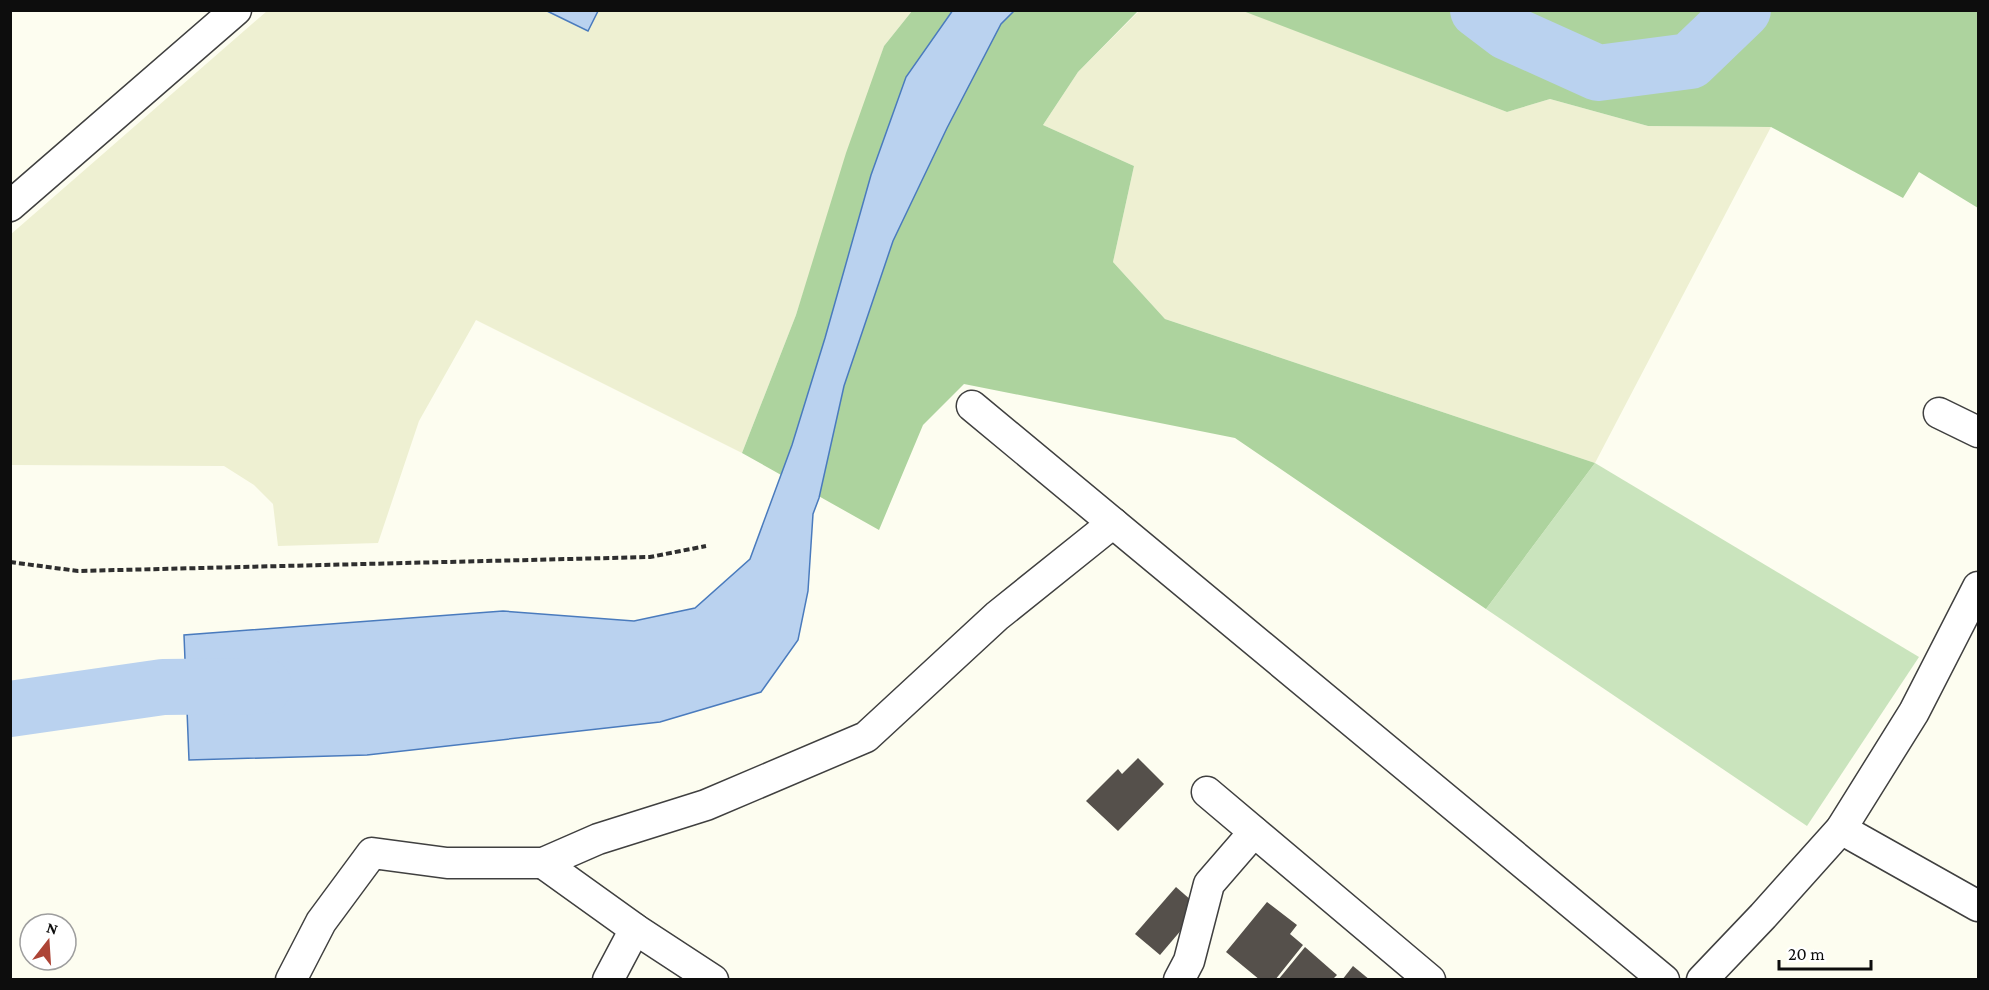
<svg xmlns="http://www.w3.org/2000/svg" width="1989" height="990" font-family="'Crimson Pro',serif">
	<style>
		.farmland { fill: #eef0d2 }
		.green { fill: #cae4bd }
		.forest { fill: #add39e }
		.water { fill: #bad2ef; stroke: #4a7bbd; stroke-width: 1.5 }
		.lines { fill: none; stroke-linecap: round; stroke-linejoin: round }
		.river { stroke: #bad2ef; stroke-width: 56 }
		.building { fill: #55504b }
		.minor-casing { stroke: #404040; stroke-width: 33 }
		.path { stroke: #2f2f2f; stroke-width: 4; stroke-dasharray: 6 3; stroke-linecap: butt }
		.minor { stroke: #fff; stroke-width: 30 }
	</style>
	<rect width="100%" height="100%" fill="#fdfdf0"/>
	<g class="farmland">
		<polygon points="1243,10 1507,112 1550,99 1648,126 1771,127 1595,463 1165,319 1113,262 1134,166 1043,125 1078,72 1139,11"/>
		<polygon points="267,11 912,11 884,46 796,315 742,453 476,320 419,421 378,543 278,546 273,504 254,485 224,466 11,465 10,235"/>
	</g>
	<polygon class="green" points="1595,463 1919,657 1807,826 1486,609"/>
	<g class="forest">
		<polygon points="1139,10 1078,72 1043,125 1134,166 1113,262 1165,319 1595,463 1486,609 1235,438 964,384 923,425 879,530 742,453 796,315 846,153 884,46 912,11"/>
		<polygon points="1243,11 1978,11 1978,208 1919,172 1903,198 1771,127 1648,126 1550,99 1507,112"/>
	</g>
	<g class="water">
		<polygon points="953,10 1014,11 1001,24 947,128 893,241 844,386 819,498 813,514 808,591 798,640 761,692 660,722 367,755 189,760 184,635 503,611 634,621 695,608 750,559 792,445 825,338 871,175 906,77"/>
		<polygon points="547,11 598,10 598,11 588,31"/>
	</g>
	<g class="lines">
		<g class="river">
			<polyline points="1478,10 1507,32 1598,73 1690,61 1743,10"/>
			<polyline points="10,709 163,687 264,686"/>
		</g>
	</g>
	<g class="building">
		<polygon points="1138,758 1164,784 1118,831 1086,801 1118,769 1122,774"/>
		<polygon points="1176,887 1200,908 1160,955 1135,934"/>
		<polygon points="1267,902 1297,925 1290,934 1303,945 1275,980 1260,980 1226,952"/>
		<polygon points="1305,947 1337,975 1332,980 1278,980"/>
		<polygon points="1353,966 1370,980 1342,980"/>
	</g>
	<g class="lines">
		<g class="minor-casing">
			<g id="minor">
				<polyline points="10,206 236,10"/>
				<polyline points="972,406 1113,523"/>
				<polyline points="1939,413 1978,432"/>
				<polyline points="1207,792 1430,980"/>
				<polyline points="1841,829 1978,906"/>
				<polyline points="543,863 635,929 713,980"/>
				<polyline points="291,980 321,922 372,853 447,863 543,863 598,839 706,805 866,737 997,616 1113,523 1664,980"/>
				<polyline points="608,980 635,929"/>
				<polyline points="1179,980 1189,961 1209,884 1254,832"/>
				<polyline points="1702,980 1763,916 1841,829 1914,712 1978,587"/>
			</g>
		</g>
		<polyline class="path" points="10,562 78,571 650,557 706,546"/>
		<use href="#minor" class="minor"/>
	</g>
	<rect width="1989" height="990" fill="none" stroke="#0d0d0d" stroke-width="24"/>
	<g transform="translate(48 942) rotate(17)"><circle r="28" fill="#ffffff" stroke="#9e9e9e" stroke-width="1.5"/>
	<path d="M0-4.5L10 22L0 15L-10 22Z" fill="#ad4436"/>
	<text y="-9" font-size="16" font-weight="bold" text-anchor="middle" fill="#0d0d0d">N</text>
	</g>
	<path d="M1779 960v9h92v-9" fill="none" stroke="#0d0d0d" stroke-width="3"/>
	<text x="1788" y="960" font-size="18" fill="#0d0d0d" stroke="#ffffff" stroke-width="4.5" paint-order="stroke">20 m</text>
</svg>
